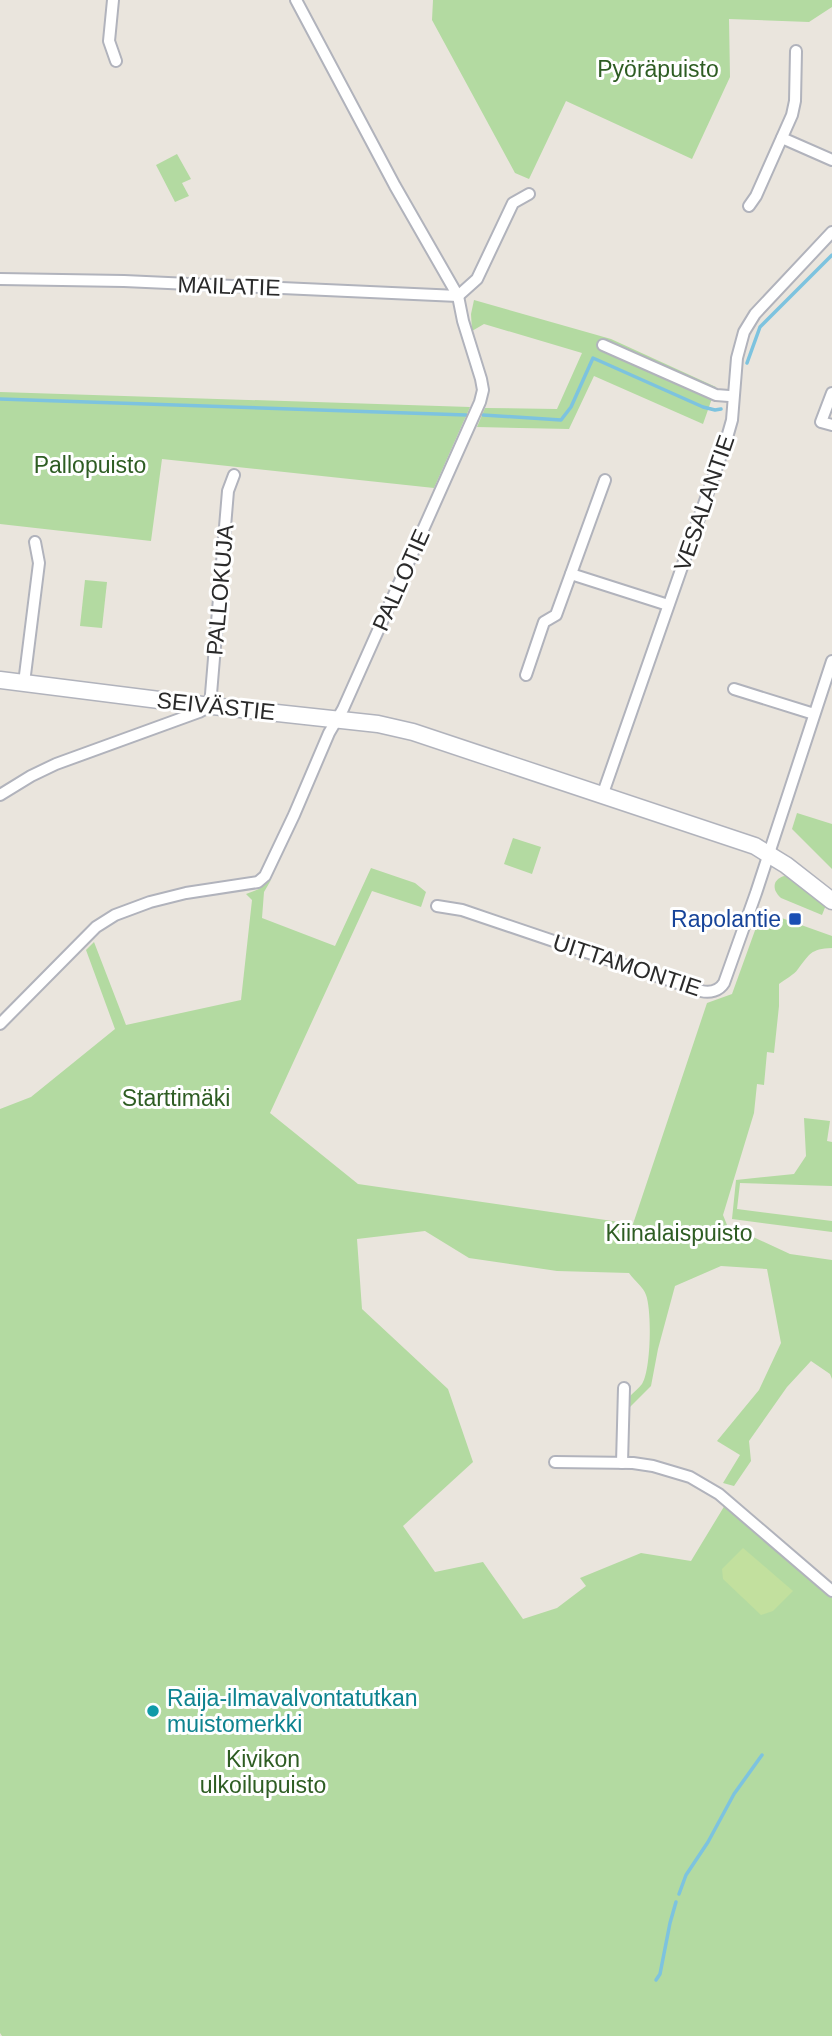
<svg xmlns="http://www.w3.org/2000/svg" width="832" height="2036" font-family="Helvetica,sans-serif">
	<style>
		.green { fill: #b3daa1 }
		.pitch { fill: #c2e09e }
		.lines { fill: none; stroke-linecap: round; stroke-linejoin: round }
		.stream { stroke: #7dc3df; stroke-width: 3.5 }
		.street-casing { stroke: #b1b3bc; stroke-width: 14 }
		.secondary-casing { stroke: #b1b3bc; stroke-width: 19 }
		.street { stroke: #fff; stroke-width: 10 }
		.secondary { stroke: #fff; stroke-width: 16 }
		.transit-dot { fill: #1a4fb4; stroke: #fff; stroke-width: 2.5 }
		.culture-dot { fill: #0f9aa8; stroke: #fff; stroke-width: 2.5 }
		.labels { text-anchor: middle; stroke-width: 6; stroke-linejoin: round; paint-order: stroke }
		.park-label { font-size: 23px; fill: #2e5d23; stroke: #fff }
		.street-label { font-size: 23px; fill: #2a2a2a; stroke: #fff }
		.transit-label { font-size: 23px; fill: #164399; stroke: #fff; text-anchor: end }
		.culture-label { font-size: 23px; fill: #0d838f; stroke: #fff; text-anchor: start }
	</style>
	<rect width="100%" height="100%" fill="#eae5dd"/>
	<g class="green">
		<polygon points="433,0 832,0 832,7 809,22 729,19 730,77 692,159 566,101 529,179 515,173 432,20"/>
		<polygon points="177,154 191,179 182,183 189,196 175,202 156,165"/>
		<polygon points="474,300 611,339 716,387 703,424 594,376 569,429 477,427 485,408 557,409 582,353 484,324 472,331 471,314"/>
		<polygon points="0,392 470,407 434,488 162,459 151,541 0,524"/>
		<polygon points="85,580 107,582 102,628 80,626"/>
		<polygon points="797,813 832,824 832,869 792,829"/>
		<polygon points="513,838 541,847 532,874 504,864"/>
		<path d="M371 868 415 883 426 892 421 907 372 891 270 1113 358 1184 633 1224 707 1003 732 994 762 911 832 936V948C810 949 810 954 798 969 794 975 785 979 779 984V1006L774 1053 767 1052 764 1085 757 1084 754 1113 723 1215 727 1225 790 1254 832 1260V1379L830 1374 811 1361 787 1387 749 1441 751 1461 734 1486 723 1483 740 1455 717 1441 759 1390 781 1343 767 1269 721 1266 675 1286 658 1349 651 1386 630 1407V1396C634 1392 639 1388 642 1384 651 1370 652 1311 646 1295 644 1288 634 1280 629 1273L557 1271 469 1258 425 1231 357 1239 362 1309 448 1389 473 1462 403 1526 435 1572 483 1562 523 1619 557 1608 586 1586 580 1578 641 1553 691 1561 725 1505 822 1586 832 1598V2036H2L0 2033V1109L31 1097 115 1029 86 950 94 942 126 1025 241 1000 252 900 246 894 259 889 271 880 264 892 262 918 335 946Z"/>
		<path d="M784 876 790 877 826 905 822 915 781 898C772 890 772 880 784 876Z"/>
		<polygon points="804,1118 830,1121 827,1141 832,1142 832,1186 740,1183 737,1209 832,1221 832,1232 732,1219 736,1180 794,1174 806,1156"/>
	</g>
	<polygon class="pitch" points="743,1548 793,1591 773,1611 761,1615 723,1579 722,1569"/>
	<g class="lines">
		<g class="stream">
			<polyline points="747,363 760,327 832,255"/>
			<polyline points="0,399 466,415"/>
			<polyline points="483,415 561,420 571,407 593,358 703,407 715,410 721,409"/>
			<polyline points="679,1894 686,1875 708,1842 734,1794 762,1755"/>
			<polyline points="656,1980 660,1974 670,1923 676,1902"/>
		</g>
		<g class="street-casing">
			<g id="street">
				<polyline points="113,0 109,41 116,61"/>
				<polyline points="782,138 832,160"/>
				<polyline points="749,206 756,196 792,115 795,101 796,51"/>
				<polyline points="0,279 124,281 458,296 477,279 513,203 529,194"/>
				<polyline points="603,345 716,395 729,396"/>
				<polyline points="832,393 821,422 832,425"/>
				<polyline points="571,574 668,605"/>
				<polyline points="526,675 544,622 556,615 605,480"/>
				<polyline points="24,683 39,563 35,542"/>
				<polyline points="734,689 814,714"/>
				<polyline points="0,795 31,776 56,764 199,712 210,706 228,491 234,475"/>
				<polyline points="602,796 726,441 732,420 737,358 744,332 755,314 832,232"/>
				<path d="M437 906 462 910 701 991C710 993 719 991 724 983L756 893 832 661"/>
				<polyline points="0,1024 96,927 115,915 150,902 186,893 258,882 265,876 294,815 329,733 343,709 480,402 483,390 481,379 463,321 458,296 395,186 296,0"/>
				<polyline points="555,1462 633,1463 653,1466 690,1477 719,1494 832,1591"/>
				<polyline points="622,1463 624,1388"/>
			</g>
		</g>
		<g class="secondary-casing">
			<polyline id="secondary" points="0,680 175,702 378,724 413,732 755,846 786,865 832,901"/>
		</g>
		<use href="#street" class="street"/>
		<use href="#secondary" class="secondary"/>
	</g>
	<rect class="transit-dot" x="788" y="912" width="14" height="14" rx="3.5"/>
	<circle class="culture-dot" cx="153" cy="1711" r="7"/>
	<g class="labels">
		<g class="park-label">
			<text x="658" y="77">Pyöräpuisto</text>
			<text x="90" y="473">Pallopuisto</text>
			<text x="176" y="1106">Starttimäki</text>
			<text x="679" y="1241">Kiinalaispuisto</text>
			<text x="263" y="1767">Kivikon<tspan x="263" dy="26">ulkoilupuisto</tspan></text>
		</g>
		<g class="street-label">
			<text transform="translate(229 286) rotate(2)" y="8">MAILATIE</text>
			<text transform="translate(704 503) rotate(-71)" y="8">VESALANTIE</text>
			<text transform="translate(401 580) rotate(-66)" y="8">PALLOTIE</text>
			<text transform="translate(220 590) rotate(-85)" y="8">PALLOKUJA</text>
			<text transform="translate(216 706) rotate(6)" y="8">SEIVÄSTIE</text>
			<text transform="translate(627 965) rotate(18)" y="8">UITTAMONTIE</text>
		</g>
		<g class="transit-label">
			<text x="781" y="927">Rapolantie</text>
		</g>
		<g class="culture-label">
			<text x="167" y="1706">Raija-ilmavalvontatutkan<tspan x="167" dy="26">muistomerkki</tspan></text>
		</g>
	</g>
</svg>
